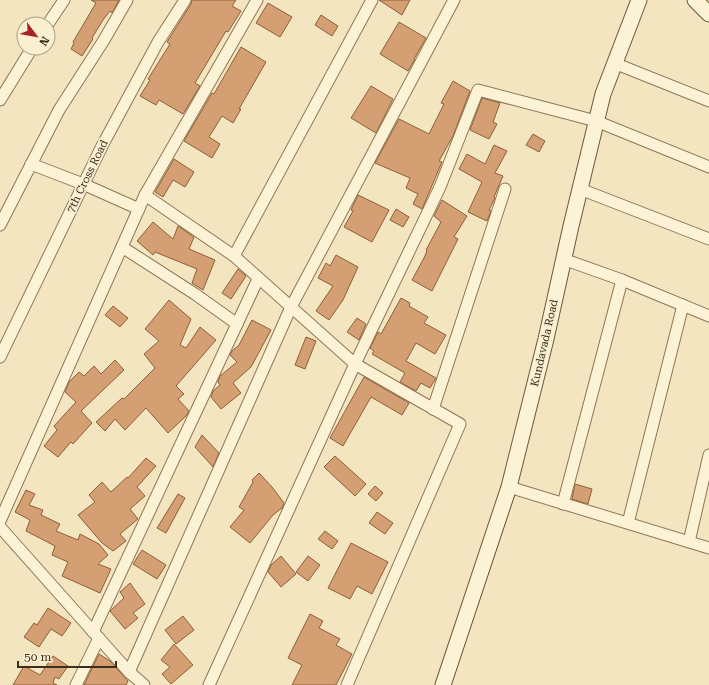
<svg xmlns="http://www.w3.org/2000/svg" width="709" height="685" font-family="'Roboto Serif',serif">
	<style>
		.building { fill: #d49f72; stroke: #8f5f39 }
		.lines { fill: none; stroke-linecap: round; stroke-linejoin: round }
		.street-casing { stroke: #8e7656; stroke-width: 13 }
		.secondary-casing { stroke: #6f5639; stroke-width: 17 }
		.street { stroke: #fcf2d5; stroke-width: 11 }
		.secondary { stroke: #fcf2d5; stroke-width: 15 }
		.labels { text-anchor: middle; stroke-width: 3.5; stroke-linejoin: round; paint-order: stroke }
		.street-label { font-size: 11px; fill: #3c2d1c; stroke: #f9efd1 }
	</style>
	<rect width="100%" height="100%" fill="#f2e5c0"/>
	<g class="building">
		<polygon points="91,0 119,0 112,13 110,11 103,20 92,38 93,39 82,56 71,49 74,43 73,42 96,3"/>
		<polygon points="192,0 236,0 232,6 241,11 228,32 226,31 195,83 200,86 183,114 159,100 156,105 140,96 150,80 148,79 170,44 167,42 191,4"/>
		<polygon points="379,0 410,0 402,15"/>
		<polygon points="268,3 292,17 280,37 256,23"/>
		<polygon points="321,15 338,26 332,36 315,25"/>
		<polygon points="399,22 426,38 414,59 415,59 408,71 380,54"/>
		<polygon points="241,47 266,62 239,109 241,109 233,123 222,116 209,137 220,144 212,158 184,141 212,93 214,94"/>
		<polygon points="453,81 470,91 453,136 439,161 442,162 422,209 413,204 418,194 406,188 410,178 375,163 399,119 429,134 444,104 441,103"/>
		<polygon points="371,86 393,99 376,133 351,118"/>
		<polygon points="482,98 500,103 493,122 497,124 489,139 470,130"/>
		<polygon points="533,134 545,141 539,152 526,145"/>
		<polygon points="494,145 507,151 495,173 503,176 494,197 495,198 489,210 491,211 487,221 468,212 482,182 459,169 467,154 485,164"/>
		<polygon points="174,159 194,172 185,187 173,180 163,197 155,192"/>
		<polygon points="358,195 389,210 372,242 344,227 353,211 351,210"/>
		<polygon points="442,200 467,216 454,237 458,239 432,291 412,280 424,258 427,251 426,250 441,222 434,216"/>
		<polygon points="396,209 409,217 403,227 390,220"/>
		<polygon points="153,222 173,239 178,226 194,237 189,249 215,260 203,290 192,283 197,269 155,252 153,255 137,241"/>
		<polygon points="336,255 358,267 343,300 329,320 316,311 333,286 318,278 326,263 330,266"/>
		<polygon points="238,269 246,276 231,299 222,293"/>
		<polygon points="401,298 410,303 409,306 428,317 424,323 446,335 435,354 416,343 406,361 436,378 430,388 421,383 416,391 400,382 405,373 372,354 374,351 370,348 378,332 381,334"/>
		<polygon points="169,300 191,319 180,345 186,348 200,327 216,340 176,386 184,394 178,399 189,411 186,416 168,433 146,408 125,430 115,419 105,431 96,422 122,398 124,399 155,368 144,354 159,341 145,329"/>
		<polygon points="113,306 128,318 120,327 105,315"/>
		<polygon points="357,318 366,324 359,340 347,332"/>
		<polygon points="252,320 271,330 251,367 233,383 241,393 221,409 211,397 213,391 220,385 218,382 220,376 237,362 230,355 232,351 239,345"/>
		<polygon points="306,337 316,341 305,369 295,365"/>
		<polygon points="115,360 124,370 81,411 92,423 73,444 71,442 58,457 44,446 57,430 54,426 76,402 65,392 69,382 79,372 84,376 94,366 101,374"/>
		<polygon points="364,377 409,403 402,415 371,397 343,446 330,438"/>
		<polygon points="202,435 219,453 213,467 195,447"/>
		<polygon points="335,456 366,484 355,496 324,467"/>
		<polygon points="146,458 156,466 137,487 145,496 130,509 138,519 120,534 126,541 113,551 102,543 78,515 95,502 89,495 102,482 111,492 127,477 128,478"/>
		<polygon points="259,473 272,487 284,503 282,508 273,515 250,543 230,527 244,510 239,507 253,482 252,480"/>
		<polygon points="575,484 592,489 588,504 572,499"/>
		<polygon points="375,486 383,493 376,501 368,494"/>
		<polygon points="26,490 35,494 29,505 43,510 41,515 60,524 56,531 78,540 80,534 99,544 108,555 98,564 111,569 100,593 62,576 68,562 52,555 55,546 26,531 30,520 15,512"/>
		<polygon points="178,494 185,498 166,533 157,528"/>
		<polygon points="377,512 393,523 385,534 369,523"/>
		<polygon points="325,531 338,541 332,549 318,539"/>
		<polygon points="351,543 388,562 372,594 357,586 350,599 328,588"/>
		<polygon points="142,550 166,565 157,579 133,564"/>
		<polygon points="281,556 296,574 281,587 268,572 271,565"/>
		<polygon points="308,556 320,565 308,581 296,572"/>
		<polygon points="130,583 145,604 133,613 138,618 125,629 110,611 124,598 120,592"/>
		<polygon points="48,608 71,623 62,636 51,629 39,647 24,637 34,623 37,625"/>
		<polygon points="310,614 323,621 319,628 340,639 336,645 352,654 336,685 292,685 302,665 288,658"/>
		<polygon points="183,616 194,630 176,644 165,630"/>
		<polygon points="174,644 193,665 171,684 162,674 170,667 161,660"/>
		<polygon points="99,654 110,661 128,681 126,685 84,685"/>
		<polygon points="53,656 68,666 59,679 55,677 53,683 57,685 13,685 24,666 40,675"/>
	</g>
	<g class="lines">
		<g class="street-casing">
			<g id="street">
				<polyline points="48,24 64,0"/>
				<polyline points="614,63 709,101"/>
				<polyline points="0,100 32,48"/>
				<polyline points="31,164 83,184 139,209"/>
				<polyline points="580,189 709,239"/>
				<polyline points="145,195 234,256 355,364 460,424 347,685"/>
				<polyline points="0,225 59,110 104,40 127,0"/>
				<polyline points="122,247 195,294 237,324"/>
				<polyline points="234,256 372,0"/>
				<polyline points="563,259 622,280 709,316"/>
				<polyline points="0,357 102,146 158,42 185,0"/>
				<polyline points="433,409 505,189"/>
				<polyline points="509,487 709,548"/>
				<polyline points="563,504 622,280"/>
				<polyline points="0,521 145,195 257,0"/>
				<polyline points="628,523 683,305"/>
				<polyline points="0,527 129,672 144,685"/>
				<polyline points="689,542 709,455"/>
				<polyline points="93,632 258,279"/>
				<polyline points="129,672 291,307 454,0"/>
				<polyline points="76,685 99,638"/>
				<polyline points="209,685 355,364 440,187 478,90 596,121 709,167"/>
			</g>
		</g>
		<g class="secondary-casing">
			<g id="secondary">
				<polyline points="695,0 709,14"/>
				<polyline points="443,685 509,487 546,339 571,226 603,94 639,0"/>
			</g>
		</g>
		<use href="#street" class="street"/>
		<use href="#secondary" class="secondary"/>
	</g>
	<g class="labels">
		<g class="street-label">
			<text transform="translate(87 176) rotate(-64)" y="4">7th Cross Road</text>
			<text transform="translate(544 343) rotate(-77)" y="4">Kundavada Road</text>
		</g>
	</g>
	<g transform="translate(36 36) rotate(122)"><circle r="19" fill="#f9efd1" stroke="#ada189"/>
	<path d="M0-3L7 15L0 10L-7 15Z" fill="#a32420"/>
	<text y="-6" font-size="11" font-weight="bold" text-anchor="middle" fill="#3c2d1c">N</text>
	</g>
	<path d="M18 661v6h98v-6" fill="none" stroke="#3c2d1c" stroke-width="2"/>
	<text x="24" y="661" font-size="12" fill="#3c2d1c" stroke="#f9efd1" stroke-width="3" paint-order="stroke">50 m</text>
</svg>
